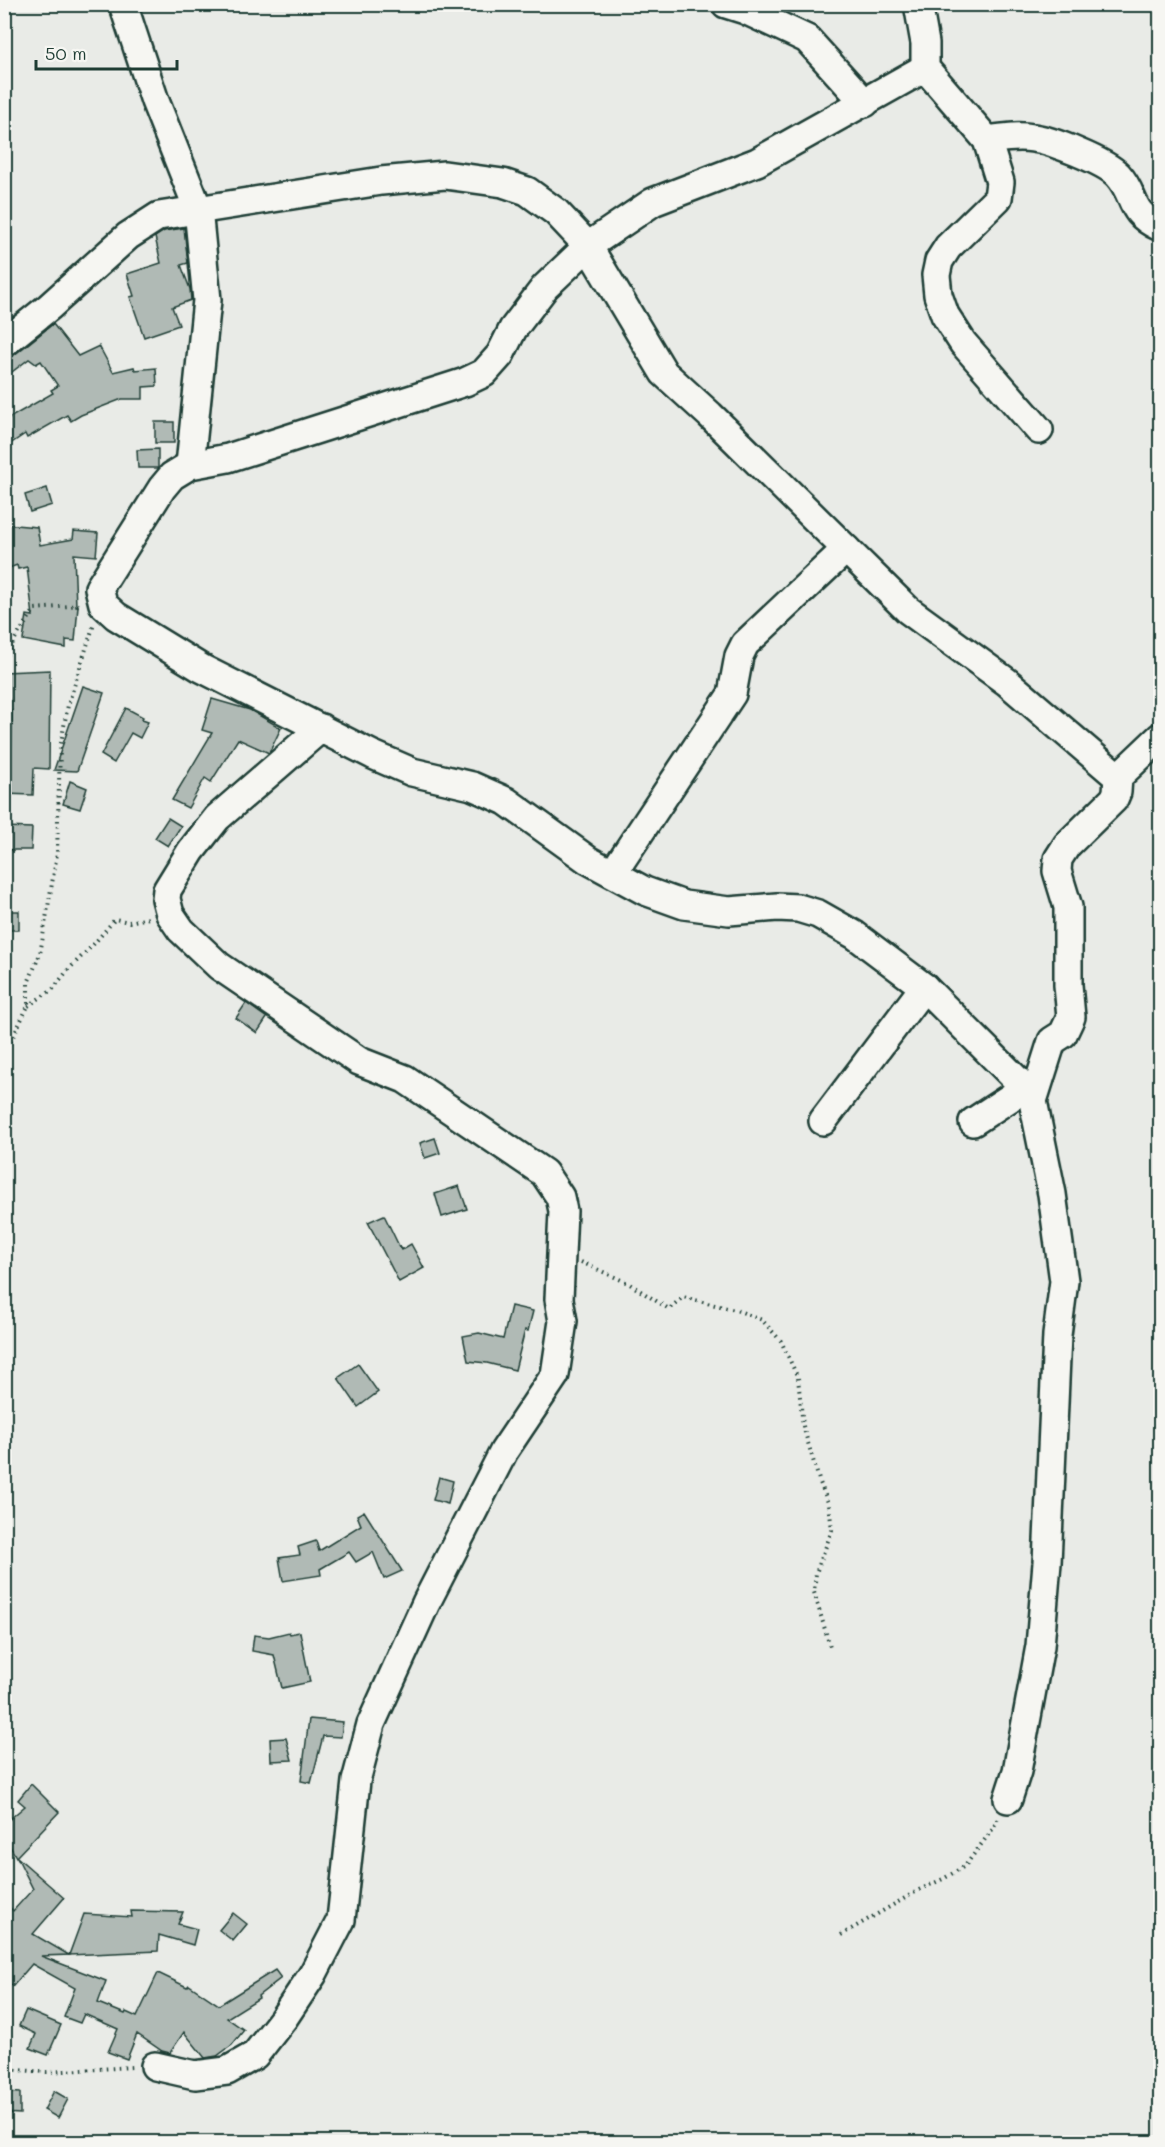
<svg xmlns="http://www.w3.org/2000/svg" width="1165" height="2147" font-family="Mali,sans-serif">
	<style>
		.building { fill: #b0bab5; stroke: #1f3d34; stroke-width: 1.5 }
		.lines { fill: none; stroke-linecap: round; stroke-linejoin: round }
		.minor-casing { stroke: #1f3d34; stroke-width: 32 }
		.path { stroke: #1f3d34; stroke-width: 4; stroke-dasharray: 1.5 4.5; stroke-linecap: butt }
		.minor { stroke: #f6f6f2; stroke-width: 27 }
	</style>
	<rect width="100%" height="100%" fill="#e9ebe7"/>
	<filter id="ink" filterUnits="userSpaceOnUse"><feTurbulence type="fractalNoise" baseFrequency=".0167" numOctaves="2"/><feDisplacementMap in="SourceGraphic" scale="12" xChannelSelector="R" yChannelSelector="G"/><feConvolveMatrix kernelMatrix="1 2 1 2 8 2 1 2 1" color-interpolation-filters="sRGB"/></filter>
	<g filter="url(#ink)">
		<g class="building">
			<polygon points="184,228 188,263 181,265 190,289 191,300 172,307 179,325 144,337 130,297 134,296 127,274 161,263 155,237 164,231"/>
			<polygon points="53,324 78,356 99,346 113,372 134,367 135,370 156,368 157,386 143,387 143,399 122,399 81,415 71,421 67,415 27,438 25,434 4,448 4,421 53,393 51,390 58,386 41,361 36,364 29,359 4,378 4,358 14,355"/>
			<rect x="155" y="422" width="19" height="21"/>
			<polygon points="158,449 158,468 138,468 137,450"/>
			<polygon points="47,488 52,505 30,512 25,495"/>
			<polygon points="4,524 37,527 40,545 73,539 74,531 98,533 96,556 74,554 76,606 78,606 75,641 66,640 66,648 23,640 27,615 33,616 27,567 18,569 17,565 4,570"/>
			<polygon points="50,670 49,769 34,768 33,795 4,794 4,766 11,765 12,711 9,711 9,699 4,701 4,672"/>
			<polygon points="83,686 104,693 77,771 54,770"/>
			<polygon points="212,699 250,710 281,728 269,753 238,739 211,782 205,778 188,808 172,800 212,733 202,730"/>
			<polygon points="126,708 143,717 142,720 148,722 140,738 131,733 114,763 101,755"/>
			<polygon points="70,781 87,788 80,809 63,804"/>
			<polygon points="168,818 181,826 168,846 155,838"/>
			<polygon points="4,827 32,828 31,850 4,850"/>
			<rect x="4" y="911" width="15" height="19"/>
			<polygon points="246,1003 267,1018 257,1033 236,1018"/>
			<polygon points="435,1138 440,1153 425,1158 420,1143"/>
			<polygon points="459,1186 467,1209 442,1217 435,1194"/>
			<polygon points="384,1215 401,1250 411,1244 424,1268 399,1282 368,1222"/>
			<polygon points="511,1306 533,1311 528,1331 525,1330 515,1370 487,1363 468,1361 463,1336 479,1333 503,1339"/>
			<polygon points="358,1364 378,1392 358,1407 338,1378"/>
			<polygon points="439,1477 453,1481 448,1504 433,1500"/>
			<polygon points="364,1511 402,1571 384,1579 373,1552 356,1562 349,1552 320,1569 321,1575 283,1581 279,1558 300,1555 298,1547 316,1541 319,1551 361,1525 357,1515"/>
			<polygon points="289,1632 290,1634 300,1632 310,1682 282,1688 274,1655 252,1651 254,1635 269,1637"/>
			<polygon points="309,1719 343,1722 341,1737 323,1736 311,1783 301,1781"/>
			<polygon points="286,1738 292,1760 271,1761 270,1739"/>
			<polygon points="31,1784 59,1812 16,1857 4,1835 4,1824 25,1806 18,1800"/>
			<polygon points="17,1857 64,1898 33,1934 69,1955 41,1956 106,1981 98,2003 125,2014 126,2012 137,2017 158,1973 187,1987 189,1985 219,2005 275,1970 281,1978 258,1996 259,1998 227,2018 244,2030 232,2045 217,2056 205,2058 184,2032 170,2053 162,2051 137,2034 127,2059 108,2052 118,2029 84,2014 80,2023 64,2017 75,1988 32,1964 13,1986 4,1979 4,1901 13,1911 33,1889"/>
			<polygon points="131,1911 183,1912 178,1924 197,1929 193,1945 159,1935 158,1951 69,1955 84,1914 132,1917"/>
			<polygon points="233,1913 247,1924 233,1941 219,1930"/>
			<polygon points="26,2010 61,2025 48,2055 30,2048 36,2034 19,2026"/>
			<polygon points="54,2091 68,2099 58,2118 44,2110"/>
			<polygon points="4,2092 20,2093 20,2114 4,2113"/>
		</g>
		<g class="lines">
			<g class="minor-casing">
				<g id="minor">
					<polyline points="123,4 155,101 198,209 207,300 190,465"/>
					<polyline points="726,4 745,10 807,39 865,103"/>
					<polyline points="918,4 925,43 925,68 987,140 1000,182 998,198 948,247 939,261 936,275 938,295 945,315 963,343 1039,430"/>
					<polyline points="925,68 757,162 653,202 588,246 545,287 513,329 500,355 484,373 465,382 228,458 190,465 172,476 162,488 99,588 103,604 116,616 201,668 373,755 412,772 472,786 506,801 588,860 645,891 684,905 729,911 777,907 798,908 818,914 855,935 924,987 1025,1088 1033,1101 1052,1194 1064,1281 1057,1335 1047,1563 1040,1646 1017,1771 1008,1799"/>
					<path d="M987 140C1003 138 1017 135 1033 138 1051 140 1106 162 1118 175 1137 196 1127 212 1160 227"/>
					<polyline points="4,343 49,307 128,236 159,216 381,181 445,175 503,183 527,191 556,212 588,246 664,373 710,415 908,610 1007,682 1118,777"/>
					<polyline points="613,873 732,694 739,656 745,644 846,549"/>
					<polyline points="1033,1101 1052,1041 1063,1034 1071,1017 1068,985 1068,907 1057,871 1058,859 1067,845 1114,799 1117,792 1118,777 1160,737"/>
					<polyline points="823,1121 924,987"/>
					<polyline points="973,1122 1025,1088"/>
					<polyline points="155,2066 195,2075 227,2071 255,2055 283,2019 313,1974 341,1920 356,1781 371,1724 426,1603 504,1451 555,1375 563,1321 559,1299 563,1211 560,1197 544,1173 405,1079 359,1061 219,966 181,930 170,914 166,899 167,890 191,851 217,818 321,728"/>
				</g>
			</g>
			<g class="path">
				<polyline points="4,660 15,639 35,609 81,605"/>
				<polyline points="28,1006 53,989 68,970 92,946 115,919 129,922 149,918"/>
				<polyline points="8,1047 28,1006 28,983 40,954 57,854 60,748 68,705 94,624"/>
				<polyline points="581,1262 628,1283 669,1309 683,1297 739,1311 762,1320 781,1341 798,1378 803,1426 819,1480 829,1505 832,1530 816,1573 814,1592 831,1650"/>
				<polyline points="841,1935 919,1890 943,1879 965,1866 992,1830 998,1819"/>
				<polyline points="4,2069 46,2072 133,2067"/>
			</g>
			<use href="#minor" class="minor"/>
		</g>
	</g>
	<rect width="1165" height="2147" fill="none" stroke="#f6f6f2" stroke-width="24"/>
	<rect x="12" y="12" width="1141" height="2123" fill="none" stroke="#1f3d34" stroke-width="2" filter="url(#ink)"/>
	<path d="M36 60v9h141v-9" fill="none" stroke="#1f3d34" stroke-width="3"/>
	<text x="45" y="60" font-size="18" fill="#1f3d34" stroke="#f6f6f2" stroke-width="4.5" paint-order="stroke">50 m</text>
</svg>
